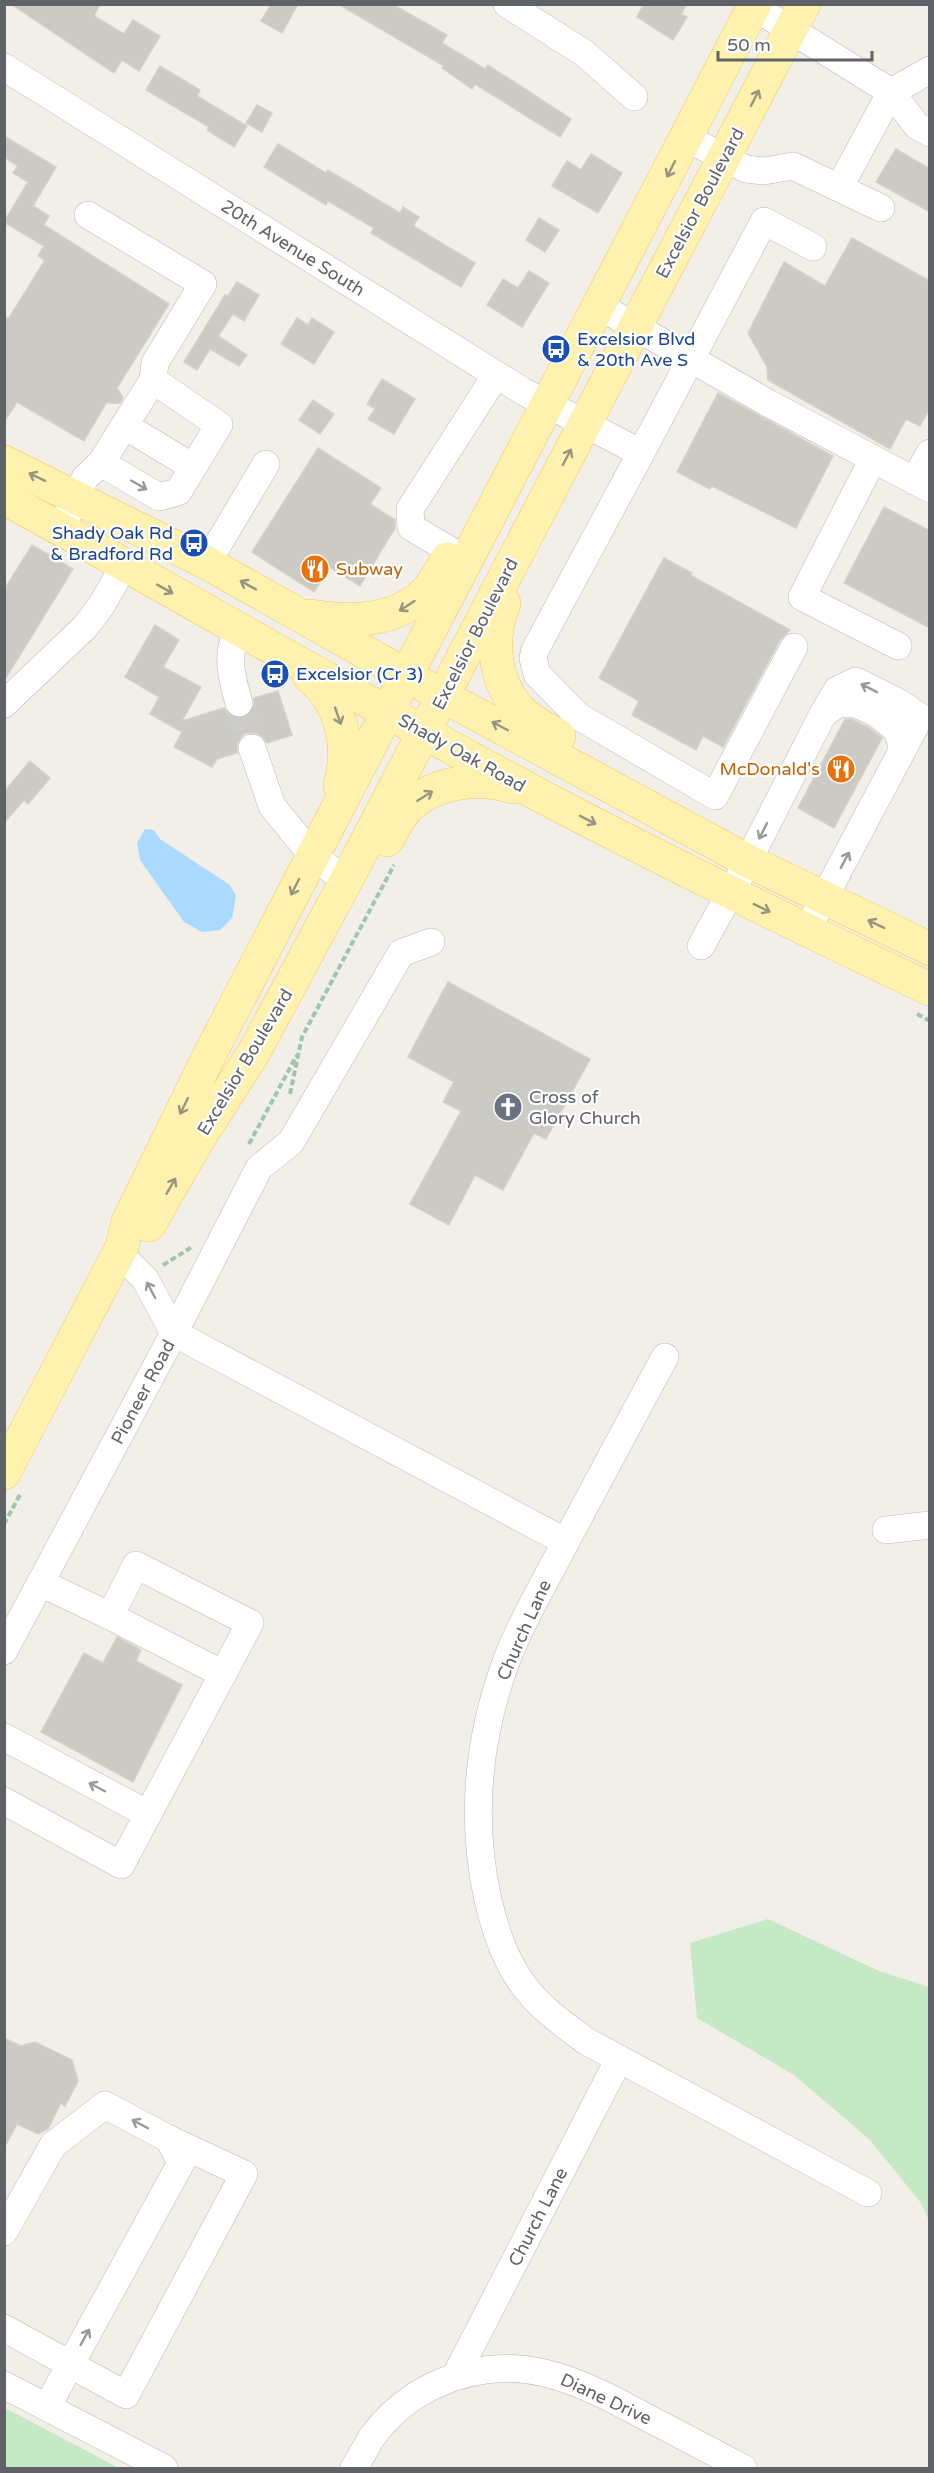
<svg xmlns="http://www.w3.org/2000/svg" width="934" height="2473" font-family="'Varela Round',sans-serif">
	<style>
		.green { fill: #c5e8c5 }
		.water { fill: #aadaff }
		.building { fill: #cccac5; stroke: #d6d1c6; stroke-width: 1.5 }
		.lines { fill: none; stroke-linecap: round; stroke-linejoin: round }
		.minor-tunnel { stroke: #ccccc8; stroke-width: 27; stroke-dasharray: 27 14; stroke-linecap: butt }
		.minor-casing { stroke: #b5b8bc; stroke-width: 28 }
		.major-casing { stroke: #f2c960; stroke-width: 34 }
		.path { stroke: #9cc7a9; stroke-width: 4; stroke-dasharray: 6 3; stroke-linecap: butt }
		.minor { stroke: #fff; stroke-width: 27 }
		.major { stroke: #fff2af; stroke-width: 33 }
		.oneway { stroke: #979581 }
		.oneway2 { stroke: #979a9d }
		.labels { text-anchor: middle; stroke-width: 4.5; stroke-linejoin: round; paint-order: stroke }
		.street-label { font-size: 18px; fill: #5f6368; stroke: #fff }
		.transit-label { font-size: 18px; fill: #164399; stroke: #fff; text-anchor: start }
		.food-label { font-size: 18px; fill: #c56008; stroke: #fff; text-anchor: start }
		.worship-label { font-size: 18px; fill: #5b616d; stroke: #fff; text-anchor: start }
	</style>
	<rect width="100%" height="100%" fill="#f1efe8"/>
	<g class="green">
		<polygon points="768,1919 879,1971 929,1987 929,2221 921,2203 870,2140 794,2075 697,2018 690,1943"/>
		<polygon points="4,2408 5,2408 119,2468 5,2468"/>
	</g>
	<polygon class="water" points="145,829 154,830 160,839 230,885 236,896 232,918 220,930 202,932 184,922 140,860 137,843"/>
	<g class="building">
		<polygon points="11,4 100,4 94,16 124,34 133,20 160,36 139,71 122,60 114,73"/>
		<polygon points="271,4 298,4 282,33 261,21"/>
		<polygon points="338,4 392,4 447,35 442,43 485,69 488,65 571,119 560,137 475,84 472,89 442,68 444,66"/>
		<polygon points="644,4 687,4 681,14 687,17 673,40 637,17"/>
		<polygon points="160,66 200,90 197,96 247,126 234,147 207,130 209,127 146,90"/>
		<polygon points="257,105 272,113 262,132 246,123"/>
		<polygon points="4,136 56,167 33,206 49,216 44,225 169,304 117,388 123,398 120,403 106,403 84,441 17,402 4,422 4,318 9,318 45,260 38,256 44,246 4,222 28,182 13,173 18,166 4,157"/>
		<polygon points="278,144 326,173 328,170 400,213 403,207 419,217 413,226 475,263 461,287 371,233 374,228 328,201 326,205 264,167"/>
		<polygon points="896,149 930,169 930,212 876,182"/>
		<polygon points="591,154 622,173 598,213 552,186 567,161 581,170"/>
		<polygon points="539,218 559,230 545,252 526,240"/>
		<polygon points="852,238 930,281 930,408 920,426 906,419 890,449 768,380 767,367 748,333 784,262 825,286"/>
		<polygon points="529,271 549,283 522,327 487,305 503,279 518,288"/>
		<polygon points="237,282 259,295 244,321 233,314 218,336 247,355 239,366 210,349 197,370 184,362 225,295 228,296"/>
		<polygon points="297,318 308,325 312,318 334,332 314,364 281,344"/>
		<polygon points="382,379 415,399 394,434 368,419 375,409 367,404"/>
		<polygon points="718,393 833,456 796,528 712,486 710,489 677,472"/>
		<polygon points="313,400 334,414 320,434 299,420"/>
		<polygon points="318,448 381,488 370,504 395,520 395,528 360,586 330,567 314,592 252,552"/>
		<polygon points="884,507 930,531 930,628 844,583"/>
		<polygon points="32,545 73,569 4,681 4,590"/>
		<polygon points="664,558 692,573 690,575 790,630 780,640 723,747 703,736 696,750 632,715 639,701 599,678"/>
		<polygon points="155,625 179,640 163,667 201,687 182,721 224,708 228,715 235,718 244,718 251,714 254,707 254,698 278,691 292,735 267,743 263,737 256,733 246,733 241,737 237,744 237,753 217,759 212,767 174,747 182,732 150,714 159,697 125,677"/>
		<polygon points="845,719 851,719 868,727 882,738 834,828 798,808"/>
		<polygon points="30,761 50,778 28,804 24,800 4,823 4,792"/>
		<polygon points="448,982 590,1059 546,1139 534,1133 503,1190 475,1175 449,1225 410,1204 461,1111 443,1102 454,1082 408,1057"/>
		<polygon points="117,1637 141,1650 136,1661 182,1685 133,1782 41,1732 84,1653 103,1663"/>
		<polygon points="4,2038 21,2046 35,2042 72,2060 78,2081 65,2106 61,2103 48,2129 38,2134 17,2124 4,2148"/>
	</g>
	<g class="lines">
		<polyline class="minor-tunnel" points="239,703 252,748"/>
		<g class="minor-casing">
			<g id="minor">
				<polyline points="507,4 584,53 634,97"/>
				<polyline points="754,7 891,92 839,188"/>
				<polyline points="4,67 524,392 641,453 764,221 813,247"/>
				<polyline points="930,70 891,92 917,126 930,133"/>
				<polyline points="687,138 746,169 764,171 793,166 881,208"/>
				<polyline points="88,215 203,284 155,363 153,380"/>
				<polyline points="599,306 768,403 930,489"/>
				<polyline points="125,426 193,467"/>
				<polyline points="641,453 535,650 533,658 537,674 578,716 715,796 794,647"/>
				<polyline points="873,459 802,597 898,646"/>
				<polyline points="914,481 930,453"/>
				<polyline points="61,529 85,478 101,463 153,380 219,425 178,492 159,497 101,463"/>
				<polyline points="466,560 411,527 410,509 496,375"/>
				<polyline points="207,563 266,464"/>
				<path d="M237 629C226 658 231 675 239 703"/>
				<polyline points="4,704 85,627 101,606 124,566"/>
				<polyline points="823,714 838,704 854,703 876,713 897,730 903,749"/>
				<polyline points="252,748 272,806 312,855 346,881"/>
				<polyline points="701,946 748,861 823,714 837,690 856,681 898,702 920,717 807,930"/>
				<polyline points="119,1253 145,1279 174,1333 566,1542"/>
				<path d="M665 1357C631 1419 598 1482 564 1545 545 1582 522 1620 507 1659 478 1737 470 1819 488 1900 496 1933 506 1964 528 1991 544 2011 566 2026 586 2041L868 2193"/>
				<polyline points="886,1530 930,1525"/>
				<polyline points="110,1616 223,1674"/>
				<polyline points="4,1651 174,1333 259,1168 291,1142 401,953 431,942"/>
				<polyline points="4,1737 148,1814"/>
				<polyline points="4,1801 121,1865 250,1623 136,1565 110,1616 41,1583"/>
				<polyline points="4,2232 53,2145 105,2105 169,2139 181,2163 47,2407"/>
				<polyline points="4,2328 126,2395 244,2174 169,2139"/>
				<polyline points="456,2375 619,2059"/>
				<polyline points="4,2385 164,2468"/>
				<path d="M354 2468C360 2458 366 2447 372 2437 388 2415 411 2396 435 2385 514 2348 576 2379 646 2417 679 2434 711 2451 743 2468"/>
			</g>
		</g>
		<g class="major-casing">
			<g id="major">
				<polyline points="4,462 207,563 443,696 748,861 930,949"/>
				<path d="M4 498C185 597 362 701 543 797 670 864 800 927 930 989"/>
				<path d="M504 603C489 639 494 685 523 713 533 722 547 730 559 736"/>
				<path d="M311 616C350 623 397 622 427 591 435 582 441 570 447 559"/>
				<path d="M309 676C342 702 351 747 340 786"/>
				<path d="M387 840C392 831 397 820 404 812 428 783 477 775 512 787"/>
				<polyline points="149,1225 199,1138 254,1052 346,881 804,4"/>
				<polyline points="4,1473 122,1247 128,1222 210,1054 755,4"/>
			</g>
		</g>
		<g class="path">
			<polyline points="917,1014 930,1021"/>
			<polyline points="290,1094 302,1037 394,865"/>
			<polyline points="249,1144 297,1055"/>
			<polyline points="163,1265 192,1247"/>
			<polyline points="4,1524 21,1493"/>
		</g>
		<use href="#minor" class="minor"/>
		<use href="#major" class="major"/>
	</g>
	<defs><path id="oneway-shaft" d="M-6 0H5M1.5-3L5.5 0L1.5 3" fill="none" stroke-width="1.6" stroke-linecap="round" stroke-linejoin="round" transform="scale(1.5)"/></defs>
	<g class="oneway">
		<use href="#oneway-shaft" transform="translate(755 98) rotate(-63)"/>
		<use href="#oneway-shaft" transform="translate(671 169) rotate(117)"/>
		<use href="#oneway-shaft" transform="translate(567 457) rotate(-62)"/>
		<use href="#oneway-shaft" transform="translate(37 477) rotate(-154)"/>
		<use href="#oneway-shaft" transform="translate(248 585) rotate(-151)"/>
		<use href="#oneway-shaft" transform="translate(165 589) rotate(29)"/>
		<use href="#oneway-shaft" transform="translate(407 606) rotate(147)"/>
		<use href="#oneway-shaft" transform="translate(338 716) rotate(71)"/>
		<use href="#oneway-shaft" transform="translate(500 726) rotate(-152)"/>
		<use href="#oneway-shaft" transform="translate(425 796) rotate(-32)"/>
		<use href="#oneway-shaft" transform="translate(588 820) rotate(27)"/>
		<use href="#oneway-shaft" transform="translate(295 887) rotate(117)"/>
		<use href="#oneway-shaft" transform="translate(762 908) rotate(26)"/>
		<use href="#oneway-shaft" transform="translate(876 924) rotate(-155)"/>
		<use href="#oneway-shaft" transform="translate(184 1106) rotate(116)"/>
		<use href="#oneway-shaft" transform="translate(171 1186) rotate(-60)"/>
	</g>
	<g class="oneway2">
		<use href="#oneway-shaft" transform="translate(139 485) rotate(30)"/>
		<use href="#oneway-shaft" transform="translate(869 688) rotate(-153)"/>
		<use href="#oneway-shaft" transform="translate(763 831) rotate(117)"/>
		<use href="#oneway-shaft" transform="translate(845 860) rotate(-62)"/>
		<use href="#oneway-shaft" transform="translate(151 1290) rotate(-118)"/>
		<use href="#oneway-shaft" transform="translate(97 1787) rotate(-152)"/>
		<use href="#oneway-shaft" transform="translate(140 2124) rotate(-152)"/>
		<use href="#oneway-shaft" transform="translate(85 2337) rotate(-61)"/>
	</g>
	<defs>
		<g id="bus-disc" transform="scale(1.5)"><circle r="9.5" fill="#1a4fb4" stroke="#fff"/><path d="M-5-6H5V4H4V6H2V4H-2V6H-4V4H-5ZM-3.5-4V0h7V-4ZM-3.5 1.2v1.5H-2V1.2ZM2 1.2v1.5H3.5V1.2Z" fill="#fff"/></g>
		<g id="restaurant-disc" transform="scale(1.5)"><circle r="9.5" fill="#e8710a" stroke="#fff"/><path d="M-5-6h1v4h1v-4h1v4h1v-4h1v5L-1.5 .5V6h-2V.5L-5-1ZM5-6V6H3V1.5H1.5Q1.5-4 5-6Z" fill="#fff"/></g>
		<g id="church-disc" transform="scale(1.5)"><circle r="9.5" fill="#6b7280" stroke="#fff"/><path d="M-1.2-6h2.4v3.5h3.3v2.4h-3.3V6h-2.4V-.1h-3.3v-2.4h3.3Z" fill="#fff"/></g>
	</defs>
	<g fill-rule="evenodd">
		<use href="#bus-disc" x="556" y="349"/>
		<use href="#bus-disc" x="194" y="543"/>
		<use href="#restaurant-disc" x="315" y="569"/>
		<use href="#bus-disc" x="275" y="674"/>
		<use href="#restaurant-disc" x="841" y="769"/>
		<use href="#church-disc" x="508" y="1107"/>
	</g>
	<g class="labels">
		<g class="street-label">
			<text transform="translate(700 203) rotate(-62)" y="6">Excelsior Boulevard</text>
			<text transform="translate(293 248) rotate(32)" y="6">20th Avenue South</text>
			<text transform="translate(475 634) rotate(-63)" y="6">Excelsior Boulevard</text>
			<text transform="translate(462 753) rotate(29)" y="6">Shady Oak Road</text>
			<text transform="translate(245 1062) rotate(-59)" y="6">Excelsior Boulevard</text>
			<text transform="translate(143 1392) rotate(-62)" y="6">Pioneer Road</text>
			<text transform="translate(524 1630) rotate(-66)" y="6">Church Lane</text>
			<text transform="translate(538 2217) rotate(-63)" y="6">Church Lane</text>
			<text transform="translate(606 2399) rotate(25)" y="6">Diane Drive</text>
		</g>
		<g class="transit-label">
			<text x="577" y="345">Excelsior Blvd<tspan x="577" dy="21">&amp; 20th Ave S</tspan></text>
			<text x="173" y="539" text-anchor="end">Shady Oak Rd<tspan x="173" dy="21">&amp; Bradford Rd</tspan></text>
			<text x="296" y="680">Excelsior (Cr 3)</text>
		</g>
		<g class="food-label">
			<text x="336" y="575">Subway</text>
			<text x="820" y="775" text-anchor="end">McDonald's</text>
		</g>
		<g class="worship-label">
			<text x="529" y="1103">Cross of<tspan x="529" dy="21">Glory Church</tspan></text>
		</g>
	</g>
	<rect width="934" height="2473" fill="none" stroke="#5f6368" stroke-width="12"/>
	<path d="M718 51v9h154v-9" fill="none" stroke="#5f6368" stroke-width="3"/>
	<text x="727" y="51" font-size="18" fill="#5f6368" stroke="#ffffff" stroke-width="4.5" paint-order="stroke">50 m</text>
</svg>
